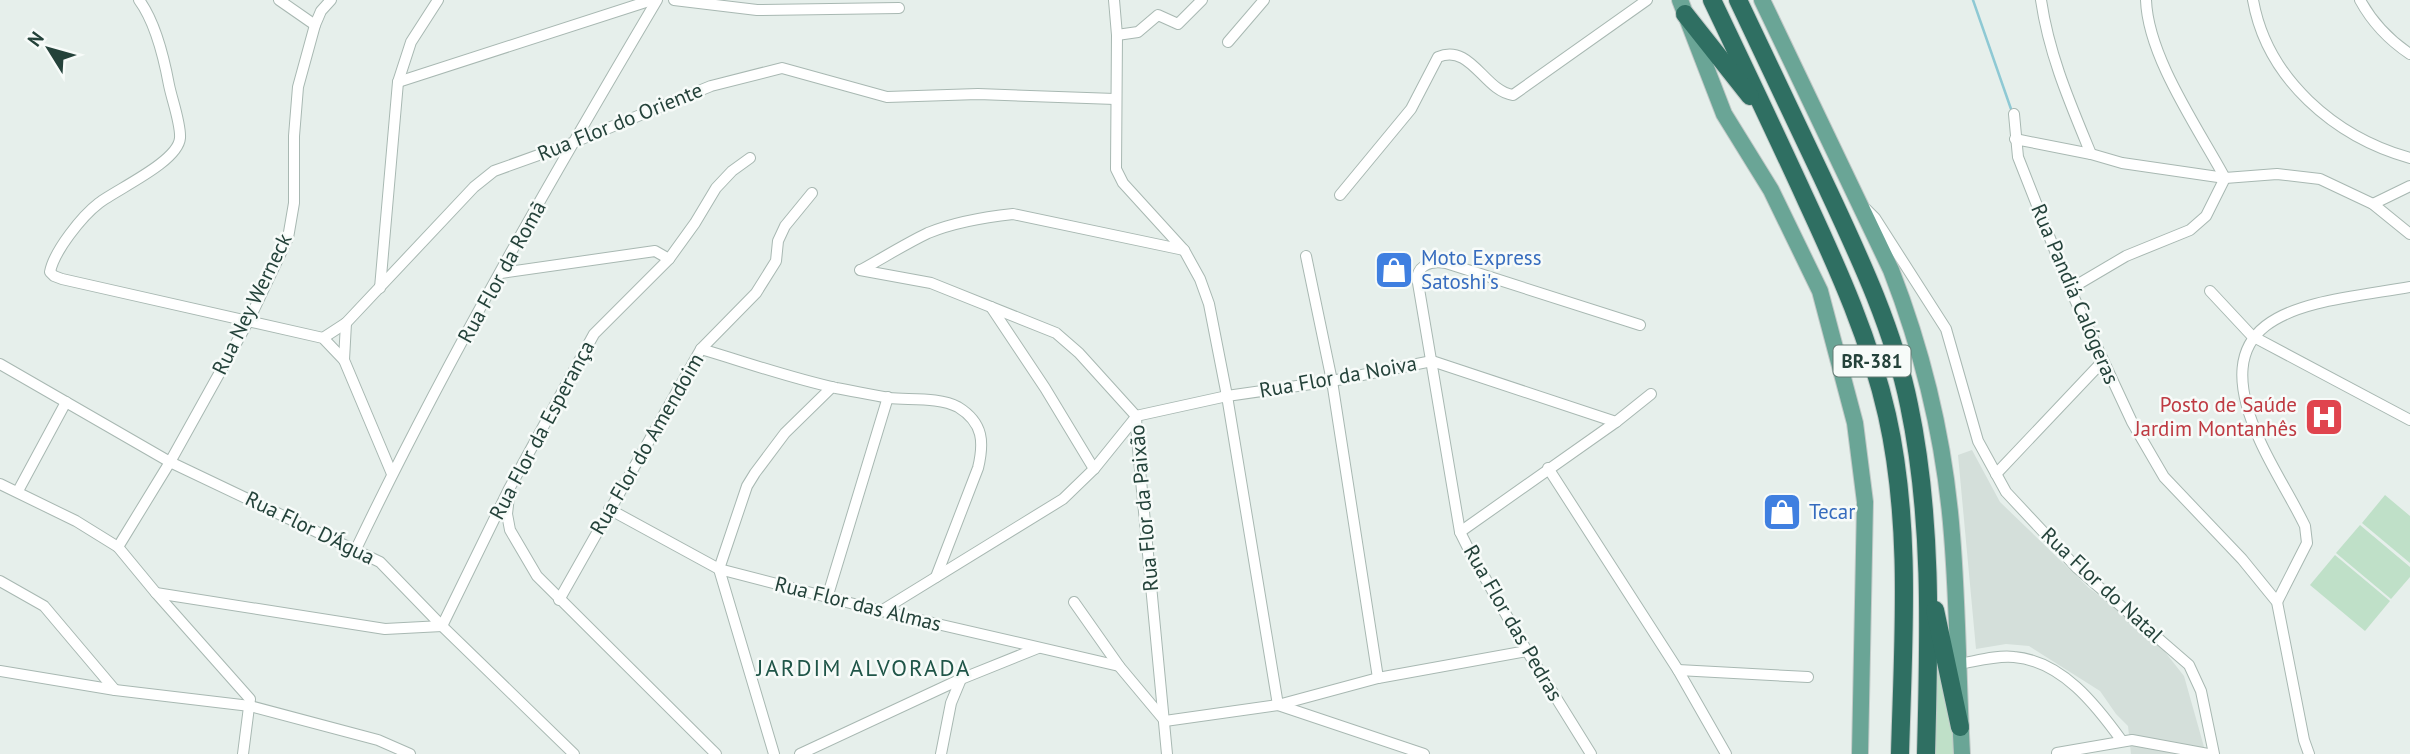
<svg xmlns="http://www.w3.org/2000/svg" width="2410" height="754" font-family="'PT Sans',sans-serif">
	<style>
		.built { fill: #d4dfda }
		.green { fill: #bfe0c8 }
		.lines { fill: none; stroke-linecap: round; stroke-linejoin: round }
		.stream { stroke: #8ec9d4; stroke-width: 2.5 }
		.minor-casing { stroke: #a8b8b2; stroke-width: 12 }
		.primary-casing { stroke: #c2cac8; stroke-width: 18 }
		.motorway-casing { stroke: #c2cac8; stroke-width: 20 }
		.minor { stroke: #fff; stroke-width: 10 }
		.primary { stroke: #6aa596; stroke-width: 16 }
		.motorway { stroke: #2f6f62; stroke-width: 18 }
		.labels { text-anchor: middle; stroke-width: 5; stroke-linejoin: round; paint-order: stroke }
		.shield { fill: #f7fbf9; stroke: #637a73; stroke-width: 2 }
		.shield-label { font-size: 19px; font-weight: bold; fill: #24423a }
		.street-label { font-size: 21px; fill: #24423a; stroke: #f7fbf9 }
		.shop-label { font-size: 21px; fill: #366cbe; stroke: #f7fbf9; text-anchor: start }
		.health-label { font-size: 21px; fill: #be3a42; stroke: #f7fbf9; text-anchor: end }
		.neighbourhood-label { font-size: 23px; letter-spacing: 2px; fill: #1f5548; stroke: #f7fbf9 }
	</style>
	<rect width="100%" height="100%" fill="#e6efeb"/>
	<polygon class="built" points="1972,450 2000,502 2089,588 2150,633 2184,676 2206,754 2131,754 2128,726 2116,714 2100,691 2029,646 2006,644 1976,649 1958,455"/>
	<g class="green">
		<polygon points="2385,495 2410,516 2410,563 2362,523"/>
		<polygon points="2360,525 2410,567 2410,577 2391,599 2336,553"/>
		<polygon points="2335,555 2390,601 2365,631 2310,585"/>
		<polygon points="1935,641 1953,729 1953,754 1931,754"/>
	</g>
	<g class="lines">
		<polyline class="stream" points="1973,0 2011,109"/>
		<g class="minor-casing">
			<g id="minor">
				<path d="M139 0C156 23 164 58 169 85 172 100 181 124 180 138 178 162 117 189 99 203 82 216 54 251 50 272L54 276 62 279 323 338 344 360"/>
				<polyline points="279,0 315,25"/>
				<polyline points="674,0 757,10 899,8"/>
				<polyline points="1114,0 1117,35 1116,169 1123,183 1184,250 1200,279 1209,304 1227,396 1278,705 1424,754"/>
				<path d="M2041 0C2049 55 2070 103 2091 154"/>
				<path d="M2253 0C2267 79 2335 137 2410 158"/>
				<path d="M2360 0C2372 22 2389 40 2410 54"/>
				<polyline points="1117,35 1138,32 1158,15 1178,24 1202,0"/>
				<polyline points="1228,42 1264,0"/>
				<polyline points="398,82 652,0"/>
				<polyline points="2014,114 2018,157 2070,289 2132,422 2164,477 2242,559 2277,602 2304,740 2309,754"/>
				<polyline points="2015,139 2091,154 2122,163 2225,178 2277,174 2320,179 2373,204 2410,234"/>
				<path d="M1340 195 1411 109 1438 57C1471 43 1484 91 1513 95L1647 0"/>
				<polyline points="2373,204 2410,186"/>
				<polyline points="1866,209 1875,218 1946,329 1978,441 2006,492 2077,568 2189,665 2201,691 2214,754"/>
				<polyline points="1306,256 1332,381 1378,678"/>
				<polyline points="860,270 931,283 1056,333 1079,353 1136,416 1137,438 1167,754"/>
				<path d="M861 270C883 258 905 244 928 233 955 222 985 217 1013 214L1184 250"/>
				<polyline points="501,273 655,251 669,259"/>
				<polyline points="380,288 398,82 411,42 438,0"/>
				<path d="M2070 289 2126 256 2190 230 2206 216 2225 178C2198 128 2148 57 2146 0"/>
				<polyline points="2210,291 2252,336 2410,420"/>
				<polyline points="991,307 1045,388 1094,469"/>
				<polyline points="346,323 344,360 392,474"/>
				<polyline points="323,338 346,323 474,187 494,171 572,143 711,86 782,68 887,97 978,94 1115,99"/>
				<path d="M701 349C745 362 790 378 836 388 853 391 871 395 889 398 910 400 940 397 958 407 984 423 984 443 978 468L936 577"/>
				<polyline points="0,364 170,462 380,562 442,626 574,754"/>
				<polyline points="1136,416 1227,396 1332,381 1432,361 1616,422"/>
				<polyline points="1548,468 1678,670 1726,754"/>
				<polyline points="1996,474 2103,361"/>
				<polyline points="0,484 76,521 118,547 156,593 250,699 243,754"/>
				<polyline points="18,491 66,402"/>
				<polyline points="509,496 507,514 510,530 537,576 716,754"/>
				<polyline points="609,509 719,569 881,611 1119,666"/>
				<polyline points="1460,532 1616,422 1651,394"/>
				<polyline points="118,547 170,462 249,320 288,238 294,203 294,136 298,87 315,25 321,11 331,0"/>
				<path d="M356 549C446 361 551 179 657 0"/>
				<polyline points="0,581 44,606 115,690"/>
				<polyline points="156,593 385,629 442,626 509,489 594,334 669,259 695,223 716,188 732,171 750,158"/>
				<polyline points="827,598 888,397"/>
				<polyline points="559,600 701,349 756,293 776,261 778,241 785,226 812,193"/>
				<polyline points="1074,602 1119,666 1165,721 1278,705 1378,678 1527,651"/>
				<path d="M2277 602 2307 543 2305 526C2291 497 2273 470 2260 441 2198 306 2311 304 2410 287"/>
				<polyline points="881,611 1063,499 1094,469 1136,417"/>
				<path d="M1960 664C1977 661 1997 655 2014 657 2062 661 2096 705 2122 741"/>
				<polyline points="1678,670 1808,677"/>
				<polyline points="0,671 115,690 250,706 378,740 410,754"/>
				<polyline points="2057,753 2132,740 2208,754"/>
				<polyline points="774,754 719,569 747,486 755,473 785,433 832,387"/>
				<polyline points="800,754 961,679 1038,648"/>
				<polyline points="941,754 951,703 961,679"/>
				<path d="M1591 754 1527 651 1469 550 1460 532 1417 277C1420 263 1434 261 1446 263L1640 325"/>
			</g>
		</g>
		<g class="primary-casing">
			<g id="primary">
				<polyline points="1680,0 1724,114 1771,190 1820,291 1855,423 1865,502 1860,754"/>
				<path d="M1762 0 1891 270C1924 355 1945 443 1952 535 1958 608 1958 681 1962 754"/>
			</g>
		</g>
		<g class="motorway-casing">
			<g id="motorway">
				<path d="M1712 0C1744 67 1776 134 1807 202 1839 271 1870 340 1887 415 1912 526 1903 642 1900 754"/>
				<path d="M1738 0C1766 59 1794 118 1822 177 1856 250 1893 326 1909 405 1933 519 1929 638 1926 754"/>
				<polyline points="1685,14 1750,96"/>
				<polyline points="1935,610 1960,727"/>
			</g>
		</g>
		<use href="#minor" class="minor"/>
		<use href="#primary" class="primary"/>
		<use href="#motorway" class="motorway"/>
	</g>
	<defs>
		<g id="shop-square" transform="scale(2.0125)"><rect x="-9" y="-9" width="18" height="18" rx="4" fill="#3f7fe0" stroke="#f7fbf9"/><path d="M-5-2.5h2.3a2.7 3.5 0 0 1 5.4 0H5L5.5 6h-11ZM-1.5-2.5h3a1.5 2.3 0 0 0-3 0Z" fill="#fff"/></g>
		<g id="hospital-square" transform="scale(2.0125)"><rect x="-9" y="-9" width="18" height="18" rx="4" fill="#e0444e" stroke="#f7fbf9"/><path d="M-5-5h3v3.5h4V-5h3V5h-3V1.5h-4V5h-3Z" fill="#fff"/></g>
	</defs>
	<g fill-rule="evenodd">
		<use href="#shop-square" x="1394" y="270"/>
		<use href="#hospital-square" x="2324" y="417"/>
		<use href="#shop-square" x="1782" y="512"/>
	</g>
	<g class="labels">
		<rect class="shield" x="1833.5" y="345.5" width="77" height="31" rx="5"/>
		<g class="shield-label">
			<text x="1872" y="368">BR-381</text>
		</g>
		<g class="street-label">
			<text transform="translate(620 122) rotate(-22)" y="7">Rua Flor do Oriente</text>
			<text transform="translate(502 272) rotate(-61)" y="7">Rua Flor da Romã</text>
			<text transform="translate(2075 294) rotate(67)" y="7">Rua Pandiá Calógeras</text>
			<text transform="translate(252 304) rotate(-64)" y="7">Rua Ney Werneck</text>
			<text transform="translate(1338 377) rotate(-10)" y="7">Rua Flor da Noiva</text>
			<text transform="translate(542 430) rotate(-62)" y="7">Rua Flor da Esperança</text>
			<text transform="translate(647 444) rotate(-60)" y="7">Rua Flor do Amendoim</text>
			<text transform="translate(1144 508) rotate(-95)" y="7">Rua Flor da Paixão</text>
			<text transform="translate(310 528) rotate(26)" y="7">Rua Flor D'Água</text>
			<text transform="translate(2102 585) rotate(43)" y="7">Rua Flor do Natal</text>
			<text transform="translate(858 604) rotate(14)" y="7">Rua Flor das Almas</text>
			<text transform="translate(1513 623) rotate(60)" y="7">Rua Flor das Pedras</text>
		</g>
		<g class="shop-label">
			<text x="1421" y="265">Moto Express<tspan x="1421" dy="24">Satoshi's</tspan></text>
			<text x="1809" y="519">Tecar</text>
		</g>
		<g class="health-label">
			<text x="2297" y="412">Posto de Saúde<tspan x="2297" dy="24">Jardim Montanhês</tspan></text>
		</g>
		<g class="neighbourhood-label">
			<text x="864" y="676">JARDIM ALVORADA</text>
		</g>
	</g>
	<g transform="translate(49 49) rotate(307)" stroke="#f7fbf9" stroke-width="5" paint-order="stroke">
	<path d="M0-5L12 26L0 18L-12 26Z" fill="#24423a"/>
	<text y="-10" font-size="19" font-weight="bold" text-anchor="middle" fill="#24423a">N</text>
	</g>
</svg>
